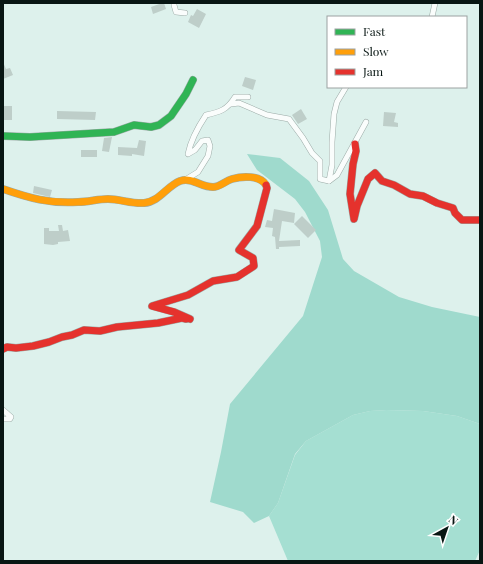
<svg xmlns="http://www.w3.org/2000/svg" width="483" height="564" font-family="'Playfair Display',serif">
	<style>
		.green { fill: #a5dfd2 }
		.forest { fill: #9fdacd }
		.building { fill: #becec9 }
		.lines { fill: none; stroke-linecap: round; stroke-linejoin: round }
		.street-casing { stroke: #9baaa6; stroke-width: 6 }
		.fast-casing { stroke: #9baaa6; stroke-width: 8 }
		.slow-casing { stroke: #9baaa6; stroke-width: 8 }
		.jam-casing { stroke: #9baaa6; stroke-width: 8 }
		.street { stroke: #fafdfc; stroke-width: 5 }
		.fast { stroke: #30b455; stroke-width: 7 }
		.slow { stroke: #ff9f0a; stroke-width: 7 }
		.jam { stroke: #e5322d; stroke-width: 7 }
	</style>
	<rect width="100%" height="100%" fill="#ddf1ec"/>
	<polygon class="green" points="387,410 423,411 457,416 480,424 480,550 475,561 288,561 269,516 278,503 295,455 306,441 353,415 370,411"/>
	<polygon class="forest" points="247,154 280,158 309,181 328,210 343,259 354,271 399,297 432,307 480,317 480,424 457,416 423,411 388,410 370,411 353,415 306,441 295,454 278,503 269,516 254,523 243,512 210,502 221,452 230,404 303,316 322,257 320,241 305,212 295,199 257,170"/>
	<g class="building">
		<polygon points="162,3 164,3 166,9 153,14 151,7"/>
		<polygon points="197,9 206,14 199,28 188,22 191,15 193,16"/>
		<polygon points="3,62 6,69 10,68 13,75 3,79"/>
		<polygon points="245,77 256,80 253,90 242,86"/>
		<rect x="3" y="106" width="9" height="14"/>
		<polygon points="301,109 307,119 298,124 292,115"/>
		<polygon points="57,111 96,112 95,120 57,119"/>
		<polygon points="384,112 396,113 394,122 398,123 398,127 383,126"/>
		<polygon points="112,137 109,152 102,151 104,138"/>
		<polygon points="139,140 146,141 144,156 132,154 132,156 118,155 118,147 137,148"/>
		<rect x="81" y="150" width="16" height="7"/>
		<polygon points="34,186 52,190 50,197 33,193"/>
		<polygon points="274,209 295,213 294,223 282,221 279,241 300,240 300,246 279,247 279,249 276,249 275,237 272,236 273,228 265,227 267,220 272,221"/>
		<polygon points="302,216 316,230 308,238 294,224"/>
		<polygon points="58,225 62,225 63,231 68,230 70,241 58,242 58,244 53,245 44,244 44,228 49,228 49,231 59,231"/>
	</g>
	<g class="lines">
		<g class="street-casing">
			<g id="street">
				<polyline points="174,3 174,5 176,12 185,13"/>
				<polyline points="432,17 435,3"/>
				<polyline points="231,104 239,103 267,115 289,119 303,138 312,153 320,161 320,179 329,181 337,175 366,122"/>
				<path d="M185 180 198 172 208 156 210 146 208 140 202 141 195 150 188 154C191 139 198 127 206 115 220 112 227 110 235 97H248"/>
				<polyline points="329,181 332,165 332,142 334,114 337,102 346,87"/>
				<polyline points="3,410 11,417 10,419 3,419"/>
			</g>
		</g>
		<g class="fast-casing">
			<polyline id="fast" points="3,136 30,137 114,132 134,125 151,127 159,125 171,116 186,94 193,80"/>
		</g>
		<g class="slow-casing">
			<path id="slow" d="M3 189C29 198 50 204 78 202 88 202 98 199 108 199 120 199 132 204 144 203 159 202 167 186 180 181 192 177 201 187 213 187 220 187 225 181 232 179 242 176 260 175 266 185"/>
		</g>
		<g class="jam-casing">
			<g id="jam">
				<polyline points="355,144 356,151 353,164 350,194 354,219 357,206 368,179 375,173 382,181 394,185 410,194 423,196 437,203 453,208 455,213 462,220 480,220"/>
				<polyline points="190,319 174,312 152,306 188,295 213,281 237,277 254,266 253,258 239,250 257,226 267,188 266,185"/>
				<polyline points="3,349 7,347 16,348 33,346 49,342 62,337 72,335 84,330 100,331 117,327 158,323 182,318 186,319"/>
			</g>
		</g>
		<use href="#street" class="street"/>
		<use href="#fast" class="fast"/>
		<use href="#slow" class="slow"/>
		<use href="#jam" class="jam"/>
	</g>
	<rect width="483" height="564" fill="none" stroke="#081613" stroke-width="8"/>
	<rect x="327" y="16" width="140" height="72" fill="#ffffff" stroke="#9ca2a1"/>
	<rect x="335" y="29" width="20" height="6" fill="#30b455" stroke="#9ca2a1"/>
	<text x="363" y="36" font-size="12" fill="#081613">Fast</text>
	<rect x="335" y="49" width="20" height="6" fill="#ff9f0a" stroke="#9ca2a1"/>
	<text x="363" y="56" font-size="12" fill="#081613">Slow</text>
	<rect x="335" y="69" width="20" height="6" fill="#e5322d" stroke="#9ca2a1"/>
	<text x="363" y="76" font-size="12" fill="#081613">Jam</text>
	<g transform="translate(447 528) rotate(40)" stroke="#ffffff" stroke-width="3" paint-order="stroke">
	<path d="M0-3L7 15L0 10L-7 15Z" fill="#081613"/>
	<text y="-6" font-size="11" font-weight="bold" text-anchor="middle" fill="#081613">N</text>
	</g>
</svg>
